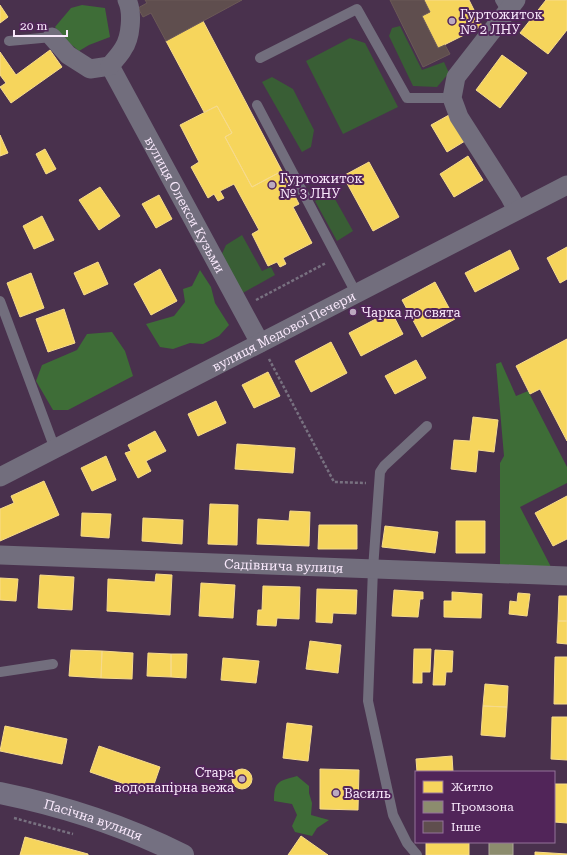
<svg xmlns="http://www.w3.org/2000/svg" width="567" height="855" font-family="'Roboto Serif',serif">
	<style>
		.green { fill: #395e35 }
		.forest { fill: #3e6d37 }
		.homes { fill: #f6d55c; stroke: #f7db8c }
		.industry { fill: #8c8c6e; stroke: #ada899 }
		.building { fill: #5f4e4e; stroke: #6b5957 }
		.lines { fill: none; stroke-linecap: round; stroke-linejoin: round }
		.path { stroke: #787180; stroke-width: 2.5; stroke-dasharray: 3 2; stroke-linecap: butt }
		.service { stroke: #726e7d; stroke-width: 10 }
		.minor { stroke: #726e7d; stroke-width: 19 }
		.secondary { stroke: #747081; stroke-width: 22 }
		.poi-dot { fill: #bba9bf; stroke: #512559; stroke-width: 1.5 }
		.labels { text-anchor: middle; stroke-width: 4; stroke-linejoin: round; paint-order: stroke }
		.poi-label { font-size: 13px; fill: #f9e9fc; stroke: #512559; text-anchor: start }
		.street-label { font-size: 13px; fill: #f9e9fc; stroke: #512559 }
	</style>
	<rect width="100%" height="100%" fill="#49314d"/>
	<path class="green" d="M400 26 422 70 444 62 449 73 437 87 413 86 389 36 392 28Z
		M350 38 365 43 398 107 343 134 306 61Z
		M272 77 293 89 314 130 311 147 302 152 262 82Z
		M331 192 353 231 337 241 315 201Z
		M242 235 262 271 271 267 275 275 241 294 221 256 226 245Z"/>
	<path class="forest" d="M82 5 105 8 110 37 89 45 79 51 67 41 55 27 71 8Z
		M200 270 211 287 215 303 229 325 219 336 203 344 190 343 173 349 160 347 146 324 174 316 185 302 183 289 192 286Z
		M112 332 125 351 133 376 68 410H53L36 381 42 365 77 350 87 334Z
		M501 362 516 396 528 391 567 467V483L520 507 551 567 500 566V463L504 456 496 364Z
		M297 776 309 786V793L312 803 311 815 329 820 317 828 312 836 295 832 292 826 297 815 292 804 274 801C274 781 279 781 297 776Z"/>
	<path class="homes" d="M424 0H469L482 26 438 48 422 16 430 12Z
		M546 0H567V30L548 54 520 33Z
		M0 5 8 17 0 23Z
		M203 21 282 171 252 187 225 137 232 133 217 106 204 112 166 41Z
		M50 50 62 67 11 103 0 87 6 83 0 75V52L16 75Z
		M502 55 527 73 500 108 476 90Z
		M217 106 232 133 225 137 252 187 282 171 299 204 293 207 312 243 283 258 286 264 280 267 277 262 268 266 252 234 259 230 234 184 220 191 224 198 218 201 214 194 208 198 191 167 199 162 180 125Z
		M449 115 465 141 447 152 431 125Z
		M0 135 8 153 0 156Z
		M45 149 56 169 46 174 36 154Z
		M468 156 483 180 454 197 440 174Z
		M369 162 399 217 373 231 343 176Z
		M100 187 120 216 99 230 79 200Z
		M159 195 172 219 156 228 142 204Z
		M42 216 54 240 34 249 23 226Z
		M567 247V279L560 283 547 258Z
		M510 250 519 269 475 292 465 273Z
		M98 262 108 284 84 295 74 273Z
		M160 269 177 301 151 315 134 284Z
		M31 273 44 308 20 317 7 283Z
		M435 282 455 319 422 337 402 300Z
		M64 309 75 343 48 352 36 319Z
		M391 311 403 334 361 356 349 333Z
		M567 339V441L540 389 530 394 516 366Z
		M331 342 347 373 311 392 295 361Z
		M416 360 426 378 395 394 385 376Z
		M268 372 280 396 254 408 242 385Z
		M216 401 226 423 198 436 188 414Z
		M473 417 498 420 494 452 478 450 476 472 451 469 454 440 470 441Z
		M155 431 166 451 146 461 151 471 138 478 125 453 131 451 128 445Z
		M237 444 295 448 293 473 235 469Z
		M106 456 116 480 92 491 81 468Z
		M44 481 59 515 0 541V509L14 503 11 496Z
		M567 496V539L553 546 535 513Z
		M210 504 238 505 237 545 208 544Z
		M290 511 310 512 309 546 257 544 258 519 289 521Z
		M82 513 111 514 109 538 81 536Z
		M143 518 183 520 182 544 142 541Z
		M456 521H485V553H456Z
		M319 525H357V549H318Z
		M385 526 438 532 435 553 382 547Z
		M156 574 172 575 170 615 107 611 108 579 155 582Z
		M40 575 74 577 72 610 38 608Z
		M0 578 18 579 16 601 0 600Z
		M201 583 235 585 233 618 199 616Z
		M263 586 300 587 299 619 277 618 276 626 257 625 258 610H262Z
		M317 589 357 590 356 614 333 613 332 623 316 622Z
		M394 590 423 592V599H420L418 617 392 616Z
		M452 592 482 594 481 618 444 617V601H452Z
		M518 593 530 594 527 616 509 614 510 601 517 602Z
		M559 596H567V621H558Z
		M558 621H567V644L557 643Z
		M310 641 341 645 338 673 306 669Z
		M414 649H431L430 672H422V683H413Z
		M71 650 102 651 101 678 69 676Z
		M435 650 453 651 452 672H446L445 685H433Z
		M102 651 133 653 132 679 101 678Z
		M148 653 171 654V677L147 676Z
		M171 654H187L186 678 171 677Z
		M555 657H567V704H554Z
		M223 658 259 661 256 683 221 680Z
		M485 684 508 686 507 707 483 706Z
		M483 706 507 707 505 737 481 735Z
		M552 717H567V760L551 759Z
		M287 723 312 726 308 761 283 758Z
		M5 726 67 739 62 764 0 751Z
		M99 746 160 767 151 793 90 772Z
		M452 756 453 772H417L416 759Z
		M232 779a10 10 0 1 1 20 0a10 10 0 1 1-20 0Z
		M320 769 359 770 358 810 320 809Z
		M554 784H567V823L554 822Z
		M301 836 328 855H288Z
		M25 837 88 854V855H20Z
		M426 842H469V855H426Z
		M535 852 567 854V855H535Z"/>
	<path class="industry" d="M489 842H513V855H489Z"/>
	<path class="building" d="M145 0H242L166 41 151 13 143 17 138 8 147 3Z
		M390 0H424L430 12 422 16 438 48 445 45 450 54 423 67Z"/>
	<g class="lines">
		<path class="path" d="M256 300 326 263
			M269 359 334 482 366 483
			M14 818 73 834"/>
		<path class="service" d="M500 0 507 12
			M9 41 52 37
			M260 58 357 9 407 98H452
			M257 105 356 293
			M0 301 55 449
			M0 672 53 664
			M417 855 407 843 393 815 368 701 373 569 380 472 384 466 427 426"/>
		<g class="minor">
			<path d="M516 0 456 77 452 98 459 117 510 197 517 210"/>
			<path id="s1" d="M52 37 68 55 90 69 110 66 260 343"/>
			<path d="M110 66C114 60 120 55 123 49 131 38 133 12 127 0"/>
			<path id="s2" d="M0 477 567 185"/>
			<path id="s3" d="M0 555 567 576"/>
		</g>
		<path class="secondary" id="s4" d="M0 793C64 806 125 826 183 855"/>
	</g>
	<g class="poi-dot">
		<circle cx="452" cy="21" r="4"/>
		<circle cx="272" cy="185" r="4"/>
		<circle cx="353" cy="312" r="4"/>
		<circle cx="242" cy="779" r="4"/>
		<circle cx="336" cy="793" r="4"/>
	</g>
	<g class="labels">
		<g class="poi-label">
			<text x="460" y="19">Гуртожиток<tspan x="460" dy="15">№ 2 ЛНУ</tspan></text>
			<text x="280" y="183">Гуртожиток<tspan x="280" dy="15">№ 3 ЛНУ</tspan></text>
			<text x="361" y="317">Чарка до свята</text>
			<text x="234" y="777" text-anchor="end">Стара<tspan x="234" dy="15">водонапірна вежа</tspan></text>
			<text x="344" y="798">Василь</text>
		</g>
		<g class="street-label">
			<text dy="5" stroke="none"><textPath href="#s1" startOffset="228">вулиця Олекси Кузьми</textPath></text>
			<text dy="5" stroke="none"><textPath href="#s2" startOffset="319">вулиця Медової Печери</textPath></text>
			<text dy="5" stroke="none"><textPath href="#s3" startOffset="284">Садівнича вулиця</textPath></text>
			<text dy="5" stroke="none"><textPath href="#s4" startOffset="97">Пасічна вулиця</textPath></text>
		</g>
	</g>
	<rect x="415" y="771" width="140" height="72" fill="#512559" stroke="#94739a"/>
	<rect x="423" y="781" width="20" height="12" fill="#f6d55c" stroke="#94739a"/>
	<text x="451" y="791" font-size="12" fill="#f9e9fc">Житло</text>
	<rect x="423" y="801" width="20" height="12" fill="#8c8c6e" stroke="#94739a"/>
	<text x="451" y="811" font-size="12" fill="#f9e9fc">Промзона</text>
	<rect x="423" y="821" width="20" height="12" fill="#5f4e4e" stroke="#94739a"/>
	<text x="451" y="831" font-size="12" fill="#f9e9fc">Інше</text>
	<path d="M14 30v6h53v-6" fill="none" stroke="#f9e9fc" stroke-width="2"/>
	<text x="20" y="30" font-size="12" fill="#f9e9fc" stroke="#512559" stroke-width="3" paint-order="stroke">20 m</text>
</svg>
